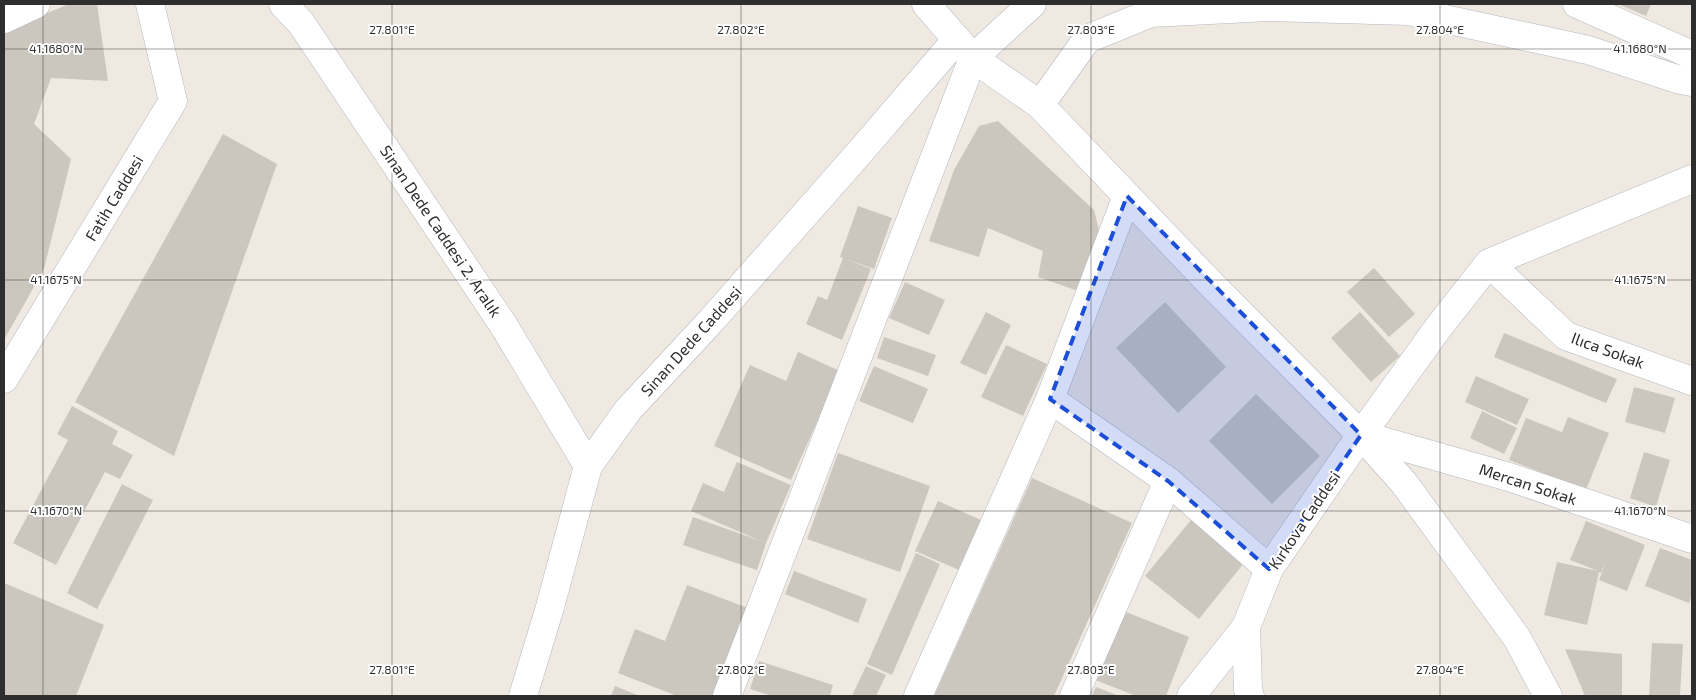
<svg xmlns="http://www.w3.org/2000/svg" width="1696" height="700" font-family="'Exo 2',sans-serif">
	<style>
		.building { fill: #cbc7bf }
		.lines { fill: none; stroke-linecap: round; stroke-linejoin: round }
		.street-casing { stroke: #b4b7c1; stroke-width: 29 }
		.secondary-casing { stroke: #b4b7c1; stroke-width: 29 }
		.street { stroke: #fff; stroke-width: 28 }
		.secondary { stroke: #fff; stroke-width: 28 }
		.marked { fill: #1d4ed8; fill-opacity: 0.2; stroke: #1d4ed8; stroke-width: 4; stroke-dasharray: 10 6; stroke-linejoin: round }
		.ticks { fill: none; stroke: #2e2e2e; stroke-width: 1; stroke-opacity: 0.45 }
		.labels { text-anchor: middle; stroke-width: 4; stroke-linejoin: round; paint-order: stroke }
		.street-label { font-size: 16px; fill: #2e2e2e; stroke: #fff }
		.ticks-label { font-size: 12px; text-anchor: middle; fill: #2e2e2e; stroke: #fff; stroke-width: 4; stroke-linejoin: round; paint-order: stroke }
	</style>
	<rect width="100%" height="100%" fill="#efe9e1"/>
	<path class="building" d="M69 4H97L108 81 51 78 34 124 71 159 44 269 4 340V31Z
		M1618 4H1651L1646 16Z
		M998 121 1094 210 1103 246 1084 293 1038 277 1043 251 988 228 979 257 929 241 954 170 979 126Z
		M223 134 277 164 174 456 75 402Z
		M858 206 892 218 874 269 840 257Z
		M843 258 871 269 842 340 806 324 818 296 827 300Z
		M1374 268 1415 314 1389 337 1347 292Z
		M905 282 945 300 929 335 889 318Z
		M1165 302 1226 367 1178 413 1116 348Z
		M986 312 1011 325 986 375 960 363Z
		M1360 312 1400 356 1371 382 1331 338Z
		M1504 333 1617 379 1606 403 1494 357Z
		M884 337 936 355 928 376 877 358Z
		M1006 345 1047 364 1023 416 981 397Z
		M798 352 840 371 791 480 714 446 750 365 786 381Z
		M874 366 928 389 913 423 859 401Z
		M1476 376 1529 399 1517 425 1465 402Z
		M1634 387 1675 398 1665 433 1625 422Z
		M1256 394 1320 456 1272 504 1209 441Z
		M72 406 118 431 112 444 133 455 120 479 105 472 56 565 13 543 68 440 57 434Z
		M1482 411 1517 428 1504 454 1470 438Z
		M1568 417 1609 433 1586 490 1509 460 1526 418 1562 432Z
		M1644 452 1670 460 1656 507 1630 498Z
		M838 453 930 486 900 572 807 539Z
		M737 462 791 485 766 543 757 570 683 545 693 517 761 541 691 511 703 483 724 492Z
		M1032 478 1132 523 1054 696H934Z
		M122 484 153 500 97 609 67 593Z
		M938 501 981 520 959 570 915 551Z
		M1191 520 1244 563 1199 619 1145 576Z
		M1586 521 1645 545 1627 591 1599 580 1608 556 1601 573 1599 572 1587 625 1544 615 1557 562 1598 571 1570 560Z
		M1660 548 1692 560V595L1689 603 1645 586Z
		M916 553 940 564 892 675 867 664Z
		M794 571 867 599 858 623 785 594Z
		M4 583 104 625 76 696H4Z
		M687 585 748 608 713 696H677L618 673 635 629 665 641Z
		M1121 610 1189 637 1166 696H1136L1093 679Z
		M1652 643 1683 644 1680 696H1649Z
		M1565 649 1622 654V696H1585Z
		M759 661 833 685 830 696H772L750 689Z
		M866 666 886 675 876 696H852Z
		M615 686 640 696H611Z
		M1096 687 1119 696H1092Z"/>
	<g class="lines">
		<g class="street-casing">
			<path id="street" d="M283 4 301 23 504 326 588 466
				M1577 4 1692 55
				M4 19 36 4
				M1040 105 1087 39 1151 13 1269 7 1408 11 1588 50 1677 79 1692 82
				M1692 179 1489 263 1438 328 1361 435 1509 477 1692 539
				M1489 263 1566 336 1692 381
				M1050 399 1168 481 1269 569
				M523 696 550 607 588 466 628 410 710 322 860 152 957 39
				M727 696 973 58 1032 4
				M918 696 1050 399 1127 196
				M1074 696 1168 481
				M1191 696 1246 627"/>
		</g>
		<g class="secondary-casing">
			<path id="secondary" d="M926 4 973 58 1040 105 1211 284 1361 435 1404 483 1517 638 1548 696
				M4 379 173 101 150 4
				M1250 696 1248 689 1246 627 1269 569 1361 435"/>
		</g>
		<use href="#street" class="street"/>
		<use href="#secondary" class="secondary"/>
	</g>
	<path class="marked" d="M1127 196 1361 435 1269 569 1168 481 1050 399Z"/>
	<path class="ticks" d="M43 4V696M392 4V696M741 4V696M1091 4V696M1440 4V696M4 49H1692M4 280H1692M4 511H1692"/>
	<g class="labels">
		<g class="street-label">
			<text transform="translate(114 198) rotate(-59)" y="6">Fatih Caddesi</text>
			<text transform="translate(441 231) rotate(56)" y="6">Sinan Dede Caddesi 2. Aralık</text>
			<text transform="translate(691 341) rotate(-48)" y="6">Sinan Dede Caddesi</text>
			<text transform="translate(1608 350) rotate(20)" y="6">Ilıca Sokak</text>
			<text transform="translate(1528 484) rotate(18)" y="6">Mercan Sokak</text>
			<text transform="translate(1304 520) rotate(-56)" y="6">Kırkova Caddesi</text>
		</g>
	</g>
	<g class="ticks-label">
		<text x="392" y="34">27.801°E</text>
		<text x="741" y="34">27.802°E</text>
		<text x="1091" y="34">27.803°E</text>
		<text x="1440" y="34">27.804°E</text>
		<text x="56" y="53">41.1680°N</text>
		<text x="1640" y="53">41.1680°N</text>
		<text x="56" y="284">41.1675°N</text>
		<text x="1640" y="284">41.1675°N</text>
		<text x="56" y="515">41.1670°N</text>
		<text x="1640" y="515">41.1670°N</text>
		<text x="392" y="674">27.801°E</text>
		<text x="741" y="674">27.802°E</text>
		<text x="1091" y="674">27.803°E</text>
		<text x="1440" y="674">27.804°E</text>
	</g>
	<rect width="1696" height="700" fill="none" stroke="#2e2e2e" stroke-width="10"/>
</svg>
